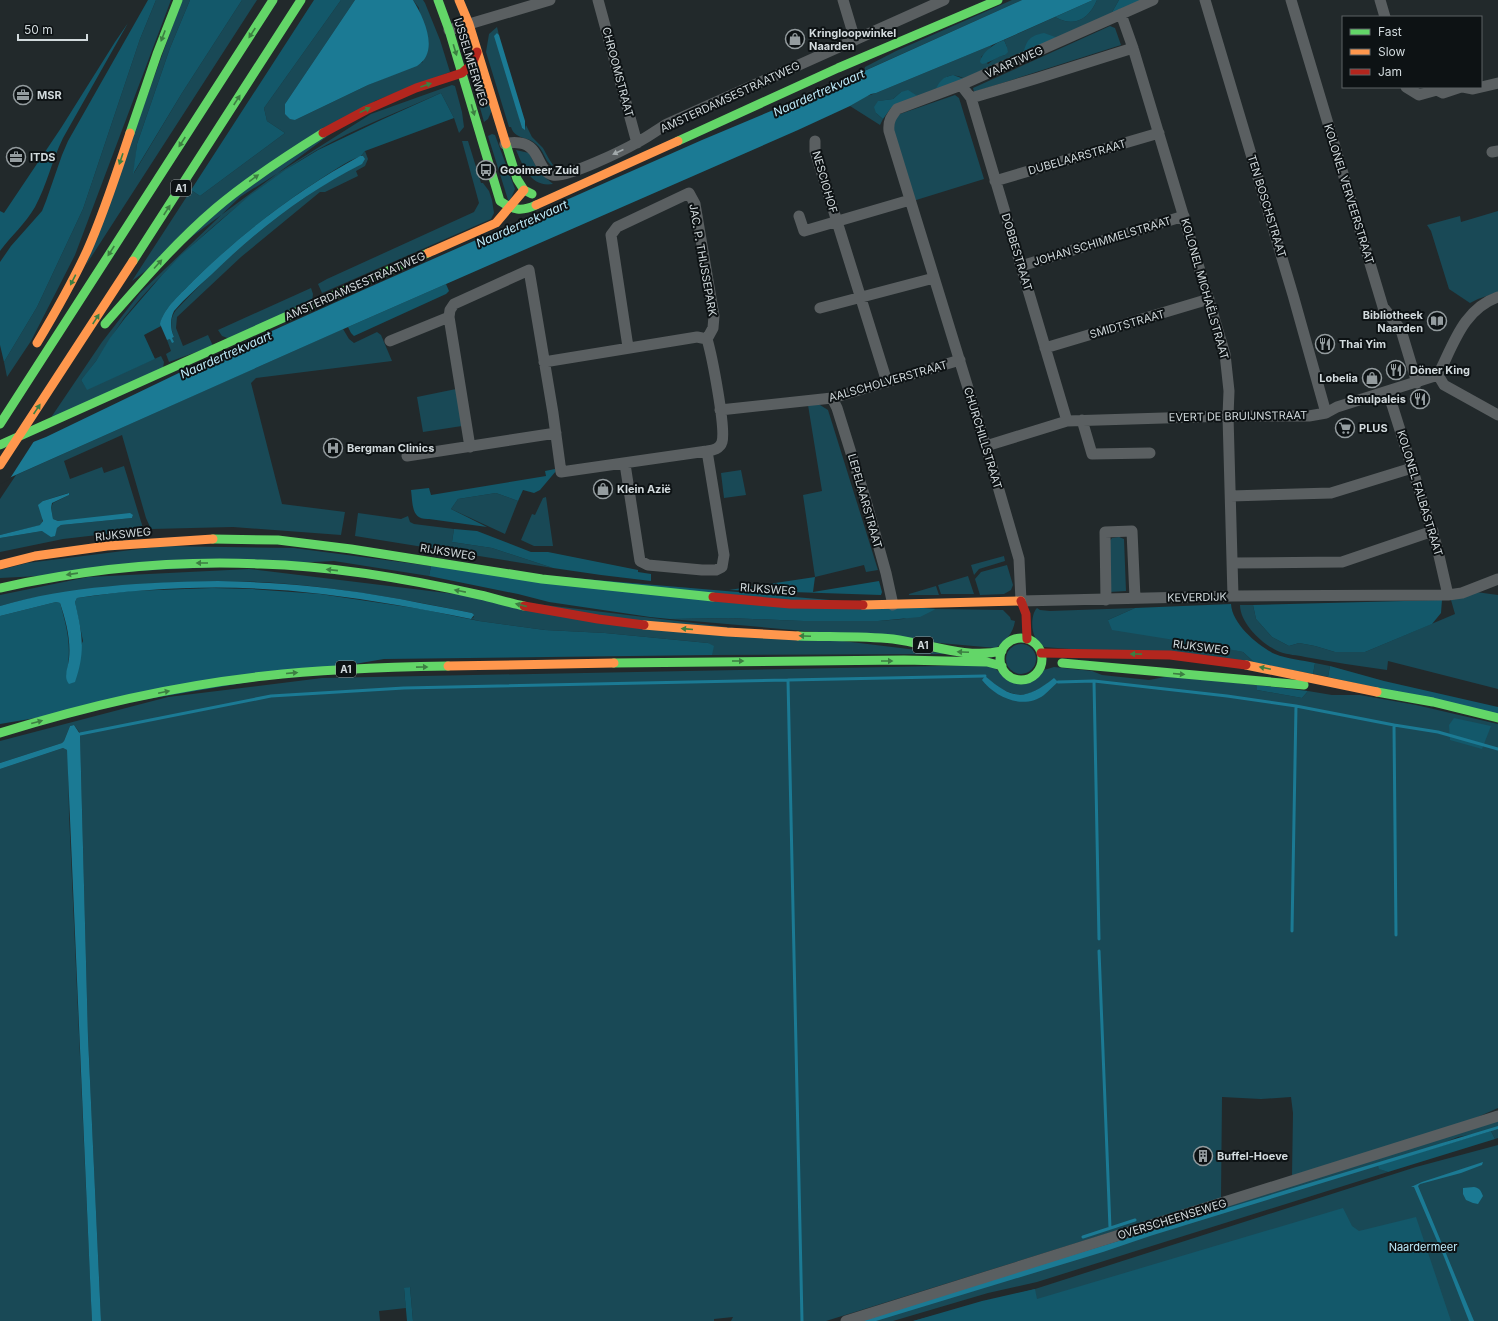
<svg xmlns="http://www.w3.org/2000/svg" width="1498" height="1321" font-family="Inter,sans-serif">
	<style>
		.green { fill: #194956; fill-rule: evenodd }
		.forest { fill: #13586a }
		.water { fill: #1b7a94 }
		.pier { fill: #22292b }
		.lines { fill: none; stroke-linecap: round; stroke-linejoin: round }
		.stream { stroke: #1b7a94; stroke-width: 3 }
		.street { stroke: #5a5f61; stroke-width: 11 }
		.fast { stroke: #63d668; stroke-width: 9 }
		.slow { stroke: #ff974d; stroke-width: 9 }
		.jam { stroke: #b3261e; stroke-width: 9 }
		.oneway { fill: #3c7e42 }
		.oneway2 { fill: #a2a9ab }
		.labels { text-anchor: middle; stroke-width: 4; stroke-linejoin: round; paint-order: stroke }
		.shield { fill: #0d1214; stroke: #979ea1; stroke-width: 1 }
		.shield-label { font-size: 10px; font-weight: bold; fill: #d2dadd }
		.poi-label { font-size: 11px; font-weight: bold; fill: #d2dadd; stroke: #0d1214; text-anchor: start }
		.street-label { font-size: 11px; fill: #d2dadd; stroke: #0d1214 }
		.park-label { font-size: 11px; fill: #beebfb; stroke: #0d1214 }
		.water-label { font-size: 12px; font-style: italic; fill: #bfecfb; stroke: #0d1214 }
	</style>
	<rect width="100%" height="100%" fill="#22292b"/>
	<path class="green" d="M156 0H171L75 255 31 341 7 377 4 362 37 307 83 209 140 39Z
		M182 0H190L170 48 137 144 134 173 182 93 242 0H257L86 265Z
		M341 0H355L285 104 295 120 368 85 423 62 419 8 413 0H423L425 3 440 40 450 72 375 101 132 281 191 190 200 196 285 133 267 121 264 108Z
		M1012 0H1022L864 71 865 67 896 51Z
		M1097 0H1119L1111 14 967 80C950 71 943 76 934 92L919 97 901 92 893 99 879 101 876 113 883 119 880 125 850 106 867 96 876 93 992 45 988 51 981 57 988 64 997 57 1005 55 1007 47 1004 40 1055 17C1074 28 1089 19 1097 0Z
		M1110 26 1115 28 1121 45 974 92 973 88Z
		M497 27 499 35 497 33 522 128 525 129 526 125 532 137 543 148 549 159 553 165 552 166C544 160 544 150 536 144 528 136 515 140 511 127H509L486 52 489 34Z
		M477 62 492 110 488 119 484 122 470 72Z
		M452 85 455 86 462 112 464 127 459 133 454 118 441 93C400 111 356 128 317 150 283 170 252 194 222 219 186 250 153 282 124 318 114 332 106 347 96 361 91 368 86 374 81 380L87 389 161 356 164 362 163 368 50 419 102 342 140 293 240 197 371 114Z
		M955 95 959 98 984 179 913 201 893 136 895 118 900 114Z
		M492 134 495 135 515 189 509 203 488 136Z
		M462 141H468L481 183H483L489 191 492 200 494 213 491 219 322 293 318 284 327 279 474 212 479 203Z
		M516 150 529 153 539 172 553 184C531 188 523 166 516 150Z
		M365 151 368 159 365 166 356 171 358 176 325 192H320L241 257 177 317 176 328 183 346 208 335 213 346 169 362 166 354 171 351 167 340 174 337C170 327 170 318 176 310 231 252 291 200 362 163L363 156H361Z
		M1498 211V292L1478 299 1470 303 1449 289 1431 231 1427 225 1460 216 1461 222Z
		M311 288 313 294 312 302 230 339 222 336 218 330Z
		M343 329 349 339 354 343 377 332 381 335 392 361 256 378 251 383 282 504 345 512 341 535 233 527 151 529 146 518 122 435 64 461 70 479 102 467 104 473 124 466 143 528 141 530 63 539 0 552V538L42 531 55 533 57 528 61 525 132 518 133 515 58 521 53 519 51 508 53 503 69 495 68 493 43 501C43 509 44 519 41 525L0 535V499L16 475Z
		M456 389 462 426 423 432 417 397Z
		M808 405H820L828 410 878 570 866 572 864 565 815 577 803 495 822 491Z
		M741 470 746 495 724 498 721 473Z
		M496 493 518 501 505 534 451 509 458 499Z
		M546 497 553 546H534L521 540 532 514 535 515 543 498Z
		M358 513 401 519 408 516 410 522 414 524 454 529 452 542 492 548 553 568 355 536Z
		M1119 537 1124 539 1126 591 1109 592 1108 543 1112 538Z
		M163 546 294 548 431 566 429 576 334 561 0 578V570L27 563Z
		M1004 556 1005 561 979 569 974 575 971 565Z
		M1007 565 1013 585 1011 590 1004 594 980 595 975 579 981 572Z
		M249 569 950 654 712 655 708 643 605 633 545 630 479 621 471 619 474 617 472 613C403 599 333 586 262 582 210 580 157 582 105 588 70 592 34 596 0 606V595L88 577Z
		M968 576 974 594H941L938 585Z
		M936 586 939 595H909V594Z
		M1476 592 1498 595V689L1388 661 1387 670C1359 666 1332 662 1305 657 1297 655 1288 655 1280 652 1264 646 1240 624 1240 605H1253L1256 619 1272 637 1289 646 1299 643 1315 646 1335 652H1365L1455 614 1451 600Z
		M1037 608 1040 610 1050 611 1135 608 1108 620 1243 652 1255 663 1044 647C1041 644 1036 640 1035 637 1031 630 1031 614 1037 608Z
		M936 609 1003 610 1010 617 1011 620 1015 621C1013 634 1006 640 996 648L670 619 729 618 803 621H878L903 619Z
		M1006 659a15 15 0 1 1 30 0a15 15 0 1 1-30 0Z
		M1315 663 1330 666 1328 677 1313 674Z
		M991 665 1009 680 1013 682 1022 683 1032 681 1044 670 1054 667 1092 671 1102 675 1149 680 1170 676 1257 685V690L1302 698 1308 691 1332 695H1360L1416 705 1498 724V1108L1471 1120 1292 1176 1293 1113 1291 1097 1261 1099 1222 1097 1221 1198 826 1321H731L733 1317 714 1319V1321H413L410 1287 404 1289 406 1308 379 1311 380 1321H101L88 1037 80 733 74 725 70 726 64 741 62 743 0 763V741L168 697 322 678ZM1054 679 1028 701 985 684C995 685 997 687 1006 691 1025 700 1039 690 1054 679Z
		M63 748 67 750 68 754 69 814 92 1321H0V769Z
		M1498 1119V1138L1495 1139 1491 1131 1458 1137 1380 1169 1388 1172 1037 1282 988 1293 893 1321H870L1005 1273Z
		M1498 1145V1321H913L1035 1289 1416 1167Z"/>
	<path class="forest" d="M148 0H156L140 39 83 209 37 307 4 362 0 345V262L11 246 42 211 46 201 62 155 68 141Z
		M190 0H242L182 93 133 174 137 144 170 48Z
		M314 0H341L264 108 267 121 285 133 200 196 191 190Z
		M1093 0H1097C1089 19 1074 28 1055 17Z
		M1119 0H1143L1111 14Z
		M128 23 63 138C52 160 47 185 35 207 26 223 11 236 0 251V211L4 213 61 128 115 42Z
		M1044 33 1058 38 1023 54C1027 40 1029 36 1044 33Z
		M1004 40 1007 47 1008 52 1005 55C996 57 990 63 982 64L980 62C982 52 995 43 1004 40Z
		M953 75 967 80 934 92C939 82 942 77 953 75Z
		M908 90 919 97 891 108 883 119 876 113 874 107 878 101 893 99 901 92Z
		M441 93 454 118 365 151 361 156C345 162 330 173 316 182 271 211 230 245 192 282 183 292 159 312 161 326L144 335 155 359 87 390 81 380 96 361 110 338 125 318 162 275 181 255 249 196 285 170 318 150 379 121Z
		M446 284 449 291 446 294 354 336 351 333 348 327Z
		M555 469 556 471 540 490 534 493 523 490 518 501 496 493 458 499 451 509 487 527 429 519C411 520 413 505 411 490L429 488 431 495 546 476 545 471Z
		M454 529 477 531 531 552H548L638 570V572L651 574V581L601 575 553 568 492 548 452 542Z
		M431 566 936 609 920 617 878 621H803L729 618 670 619 650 617 549 602 518 594 429 576Z
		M815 577 813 592 879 581 882 592 881 595 729 590Z
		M213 588 252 589 320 594 421 609 479 621 545 630 605 633 708 643 714 646 712 655 384 659 0 724V616L56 602 60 603C68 631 72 648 66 677L83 641 75 602 77 598 130 591Z
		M1442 600 1441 613 1432 624 1365 652H1335L1315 646 1299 643 1289 646 1272 637 1256 619 1253 605Z
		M1231 604C1232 624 1258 646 1275 654 1287 659 1302 660 1315 663L1313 674 1255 663 1243 652 1212 646 1112 630 1108 620 1135 608Z
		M1330 666 1384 681 1498 707V715L1328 677Z
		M1257 685 1308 691 1302 698 1257 690Z
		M1454 718 1491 726 1482 749 1450 740 1449 725Z
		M1491 1131 1495 1139 1388 1172 1379 1169 1378 1165Z
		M1343 1208 1352 1226 1359 1231 1416 1217 1451 1321H913L982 1301 1035 1289 1037 1299Z
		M410 1287 413 1321H407L404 1288Z"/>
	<path class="water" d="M355 0H413C424 18 440 52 417 66L368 85 295 120 290 119 285 114V104Z
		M1022 0H1093L992 45 876 93 871 94 850 106 798 130 348 327 0 482V455L46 437 183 371 363 290 702 140 840 82Z
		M497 33 499 35 525 121V130L522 128 494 36Z
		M360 156H363L365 159 362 164C306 192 256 231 211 275 198 287 185 298 174 311 170 319 170 328 174 337L172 338 174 342 172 343 170 339 167 340 160 324C164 307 182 293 193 281 244 231 298 190 360 156Z
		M69 493V495L52 503 51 508 53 519 58 521 130 513 133 515 132 518 61 525 57 528 55 536 51 537 42 531 0 538V535L40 525 43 521 38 505 43 501Z
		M218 581C271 582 324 586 376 595 408 600 440 607 472 613L474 615 471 619C422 609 372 600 322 594 241 584 158 586 77 598L75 602C82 632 86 651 75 682L69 684C63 677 68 668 69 659 71 640 66 621 60 603L56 602 0 616V606C67 586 148 582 218 581Z
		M985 676C1013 700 1025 701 1054 678L1058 682C1053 686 1049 691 1044 695 1024 710 996 698 982 680Z
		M74 725 80 734 88 1037 101 1321H92L91 1301 67 750 63 748 0 769V763L62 743 64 741 70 726Z
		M1498 1126V1129L1150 1236 1103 1252 876 1321H862L1016 1272Z
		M1483 1162 1482 1165 1461 1173 1420 1184 1418 1186 1474 1321H1469L1444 1257 1414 1187H1411L1422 1182Z
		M1474 1187C1480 1188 1481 1191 1483 1196L1478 1204 1473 1203 1466 1200 1463 1194V1188Z"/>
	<path class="pier" d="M36 438 9 480 0 484V453Z"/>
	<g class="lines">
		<path class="stream" d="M1094 681 1099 939
			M1058 682 1094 681 1227 696 1296 706 1394 725
			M80 734 271 696 404 688 788 680
			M1292 931 1296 706
			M1396 935 1394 725 1438 732 1498 749
			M1099 951 1110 1228
			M1083 1237 1135 1220
			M802 1321 788 680 985 676"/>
		<path class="street" d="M598 0 637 143
			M843 0 855 40
			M1153 0 961 85 897 109C891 117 888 121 889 131L992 466 1019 559 1021 601 1233 596 1448 595 1462 593 1498 579
			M1205 0 1293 295 1326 413
			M1291 0 1383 307 1401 330 1417 383
			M1380 0 1385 17
			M1121 14 1133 48 1225 354 1229 391 1228 416 1233 596
			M449 30 550 0
			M961 85 971 98 1067 421
			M1406 87 1419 95 1437 90 1443 93 1461 87
			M1463 87 1473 89 1498 83
			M971 98 1038 78 1133 48
			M815 141V151L887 382
			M505 144C511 142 514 142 520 143 541 146 537 172 553 175 567 178 624 150 638 142 648 137 657 130 667 124L944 0
			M1492 152 1498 151
			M995 181 1159 133
			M799 216 804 231 910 200
			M1021 266 1184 216
			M820 308 934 278
			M390 341 449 317
			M1045 348 1209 299
			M544 362 697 337 707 339
			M1438 375C1453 346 1463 309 1498 297
			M1388 392 1437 547 1448 595
			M832 398 837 408 866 501 886 573 893 605
			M720 410 832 398 960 360
			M1082 420 1092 454 1150 453
			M986 446 1067 421 1228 416H1309L1326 413 1337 407 1438 375 1444 385 1498 415
			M470 447 449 317 450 310 454 304 529 270 553 413 561 472 707 451C713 450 720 449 722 442 726 428 712 356 707 339L713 328 714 316 695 204 689 193 617 227 611 235 628 347
			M407 456 556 433
			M625 464 640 561 648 565 702 570H716L722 567 724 555 707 451
			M1231 496 1331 493 1412 468
			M1232 563 1342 562 1433 531
			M1106 600 1105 532 1132 531 1135 598
			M846 1321 1498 1116"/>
		<path class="fast" d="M438 0 449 30 500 201C513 210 521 212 536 205
			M130 133 157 54 178 0
			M678 141 838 68 998 0
			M506 144 517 179 524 190 532 194
			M133 261 301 0
			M105 324C140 284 175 243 216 208 249 180 286 156 323 133
			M0 424 273 0
			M0 445 428 253
			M213 539 278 540 351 549 542 579 713 597
			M0 588C86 569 173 560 261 564 333 566 409 579 480 595 494 598 509 603 524 606
			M798 636C829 637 862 636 893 639 930 644 965 659 1002 651
			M1000 659a21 21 0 1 1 42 0a21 21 0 1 1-42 0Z
			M614 663 904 660 987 662 1002 666
			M1062 663 1304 685
			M1377 692 1433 702 1498 718
			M0 733C86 706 174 686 264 676 325 669 387 667 448 666"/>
		<path class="slow" d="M459 0 469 24 506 144
			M536 205 678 141
			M428 253 496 223 524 190
			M37 343C55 313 72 283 87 251 104 213 117 172 130 133
			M0 465 133 261
			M0 565 35 556 107 546 213 539
			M863 605 1021 601
			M644 625 727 632 798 636
			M1246 665 1377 692
			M448 666 614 663"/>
		<path class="jam" d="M323 133 366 110 416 88 462 73 472 64 477 52
			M713 597 790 604 863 605
			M1021 601 1026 614 1027 639
			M524 606 598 619 644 625
			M1041 653 1170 655 1246 665"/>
	</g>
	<defs><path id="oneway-solid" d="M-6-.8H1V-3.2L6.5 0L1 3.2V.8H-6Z"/></defs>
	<g class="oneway">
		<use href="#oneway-solid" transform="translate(252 33) rotate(123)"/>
		<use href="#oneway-solid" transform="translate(163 36) rotate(111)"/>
		<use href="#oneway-solid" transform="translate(455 50) rotate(73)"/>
		<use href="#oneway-solid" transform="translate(426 85) rotate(-19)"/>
		<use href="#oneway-solid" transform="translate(237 100) rotate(-57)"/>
		<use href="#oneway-solid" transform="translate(365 110) rotate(-26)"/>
		<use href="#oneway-solid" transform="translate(473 110) rotate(74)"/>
		<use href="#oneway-solid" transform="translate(182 142) rotate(123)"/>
		<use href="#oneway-solid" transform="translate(121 159) rotate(109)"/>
		<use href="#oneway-solid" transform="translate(254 178) rotate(-36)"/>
		<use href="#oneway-solid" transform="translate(167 210) rotate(-57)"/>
		<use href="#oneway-solid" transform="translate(111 251) rotate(123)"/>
		<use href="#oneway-solid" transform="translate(158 264) rotate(-48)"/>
		<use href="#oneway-solid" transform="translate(73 280) rotate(117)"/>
		<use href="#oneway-solid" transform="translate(96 319) rotate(-57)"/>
		<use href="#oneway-solid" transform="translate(37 409) rotate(-56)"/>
		<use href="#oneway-solid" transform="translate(202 563) rotate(180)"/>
		<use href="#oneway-solid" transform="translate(332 570) rotate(-174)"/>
		<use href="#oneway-solid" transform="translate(72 574) rotate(172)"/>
		<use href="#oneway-solid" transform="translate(460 591) rotate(-169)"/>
		<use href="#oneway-solid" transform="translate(521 605) rotate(-166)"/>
		<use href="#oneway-solid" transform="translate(687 629) rotate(-175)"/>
		<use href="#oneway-solid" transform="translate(805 636) rotate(-178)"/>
		<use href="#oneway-solid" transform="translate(963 652) rotate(-177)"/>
		<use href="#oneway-solid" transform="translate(1136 654) rotate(-179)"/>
		<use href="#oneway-solid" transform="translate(738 661)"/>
		<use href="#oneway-solid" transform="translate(887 661)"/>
		<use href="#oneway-solid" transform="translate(422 667) rotate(-1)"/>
		<use href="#oneway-solid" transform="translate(1265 668) rotate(-168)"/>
		<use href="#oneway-solid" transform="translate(292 673) rotate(-5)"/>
		<use href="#oneway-solid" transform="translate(1179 674) rotate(5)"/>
		<use href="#oneway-solid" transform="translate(164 692) rotate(-12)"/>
		<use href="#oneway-solid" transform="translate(37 722) rotate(-15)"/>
	</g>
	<use class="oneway2" href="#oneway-solid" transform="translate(618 152) rotate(155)"/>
	<defs>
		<g id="shop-ring" transform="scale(1)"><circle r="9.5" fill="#0d1214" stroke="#949c9f" stroke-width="1.5"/><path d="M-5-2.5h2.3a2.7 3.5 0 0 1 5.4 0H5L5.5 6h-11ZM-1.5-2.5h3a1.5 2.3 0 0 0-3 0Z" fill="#949c9f"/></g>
		<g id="office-ring" transform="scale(1)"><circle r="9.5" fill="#0d1214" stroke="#949c9f" stroke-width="1.5"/><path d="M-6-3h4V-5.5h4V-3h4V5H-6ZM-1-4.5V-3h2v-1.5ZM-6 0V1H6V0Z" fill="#949c9f"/></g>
		<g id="bus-ring" transform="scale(1)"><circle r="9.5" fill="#0d1214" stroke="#949c9f" stroke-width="1.5"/><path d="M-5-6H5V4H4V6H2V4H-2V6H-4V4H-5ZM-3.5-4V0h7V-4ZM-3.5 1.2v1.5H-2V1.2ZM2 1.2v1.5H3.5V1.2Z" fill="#949c9f"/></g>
		<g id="library-ring" transform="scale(1)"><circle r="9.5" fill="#0d1214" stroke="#949c9f" stroke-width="1.5"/><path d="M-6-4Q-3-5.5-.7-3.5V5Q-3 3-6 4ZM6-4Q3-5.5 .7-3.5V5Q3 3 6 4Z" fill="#949c9f"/></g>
		<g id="restaurant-ring" transform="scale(1)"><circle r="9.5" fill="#0d1214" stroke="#949c9f" stroke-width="1.5"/><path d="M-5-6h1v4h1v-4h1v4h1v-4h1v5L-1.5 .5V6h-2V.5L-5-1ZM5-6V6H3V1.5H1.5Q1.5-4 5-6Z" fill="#949c9f"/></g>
		<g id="supermarket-ring" transform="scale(1)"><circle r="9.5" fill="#0d1214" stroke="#949c9f" stroke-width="1.5"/><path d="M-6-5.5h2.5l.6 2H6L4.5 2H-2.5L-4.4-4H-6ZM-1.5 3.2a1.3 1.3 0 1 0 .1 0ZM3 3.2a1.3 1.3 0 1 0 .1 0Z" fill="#949c9f"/></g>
		<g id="hospital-ring" transform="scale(1)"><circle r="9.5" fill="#0d1214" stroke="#949c9f" stroke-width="1.5"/><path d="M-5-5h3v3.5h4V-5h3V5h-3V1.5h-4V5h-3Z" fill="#949c9f"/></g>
		<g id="building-ring" transform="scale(1)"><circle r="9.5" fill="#0d1214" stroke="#949c9f" stroke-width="1.5"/><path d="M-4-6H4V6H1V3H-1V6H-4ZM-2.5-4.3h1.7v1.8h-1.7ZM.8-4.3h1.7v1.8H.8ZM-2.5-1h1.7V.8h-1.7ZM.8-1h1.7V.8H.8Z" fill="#949c9f"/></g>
	</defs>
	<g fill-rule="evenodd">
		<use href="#shop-ring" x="795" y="39"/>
		<use href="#office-ring" x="23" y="95"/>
		<use href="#office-ring" x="16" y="157"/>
		<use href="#bus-ring" x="486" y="170"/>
		<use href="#library-ring" x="1437" y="321"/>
		<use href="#restaurant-ring" x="1325" y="344"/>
		<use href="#restaurant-ring" x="1396" y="370"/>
		<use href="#shop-ring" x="1372" y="378"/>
		<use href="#restaurant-ring" x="1420" y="399"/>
		<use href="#supermarket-ring" x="1345" y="428"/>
		<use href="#hospital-ring" x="333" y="448"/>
		<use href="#shop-ring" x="603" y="489"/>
		<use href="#building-ring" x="1203" y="1156"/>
	</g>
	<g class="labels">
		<g class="shield">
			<rect x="171" y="180" width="20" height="16" rx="3"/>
			<rect x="913" y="637" width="20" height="16" rx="3"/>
			<rect x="336" y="661" width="20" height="16" rx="3"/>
		</g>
		<g class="shield-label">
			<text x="181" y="192">A1</text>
			<text x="923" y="649">A1</text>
			<text x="346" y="673">A1</text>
		</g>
		<g class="poi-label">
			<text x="809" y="37">Kringloopwinkel<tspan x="809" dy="13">Naarden</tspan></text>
			<text x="37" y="99">MSR</text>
			<text x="30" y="161">ITDS</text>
			<text x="500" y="174">Gooimeer Zuid</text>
			<text x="1423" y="319" text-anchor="end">Bibliotheek<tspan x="1423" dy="13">Naarden</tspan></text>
			<text x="1339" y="348">Thai Yim</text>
			<text x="1410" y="374">Döner King</text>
			<text x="1358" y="382" text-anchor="end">Lobelia</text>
			<text x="1406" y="403" text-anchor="end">Smulpaleis</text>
			<text x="1359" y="432">PLUS</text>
			<text x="347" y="452">Bergman Clinics</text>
			<text x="617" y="493">Klein Azië</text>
			<text x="1217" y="1160">Buffel-Hoeve</text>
		</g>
		<g class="street-label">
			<text transform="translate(471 62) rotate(73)" y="4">IJSSELMEERWEG</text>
			<text transform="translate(1014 62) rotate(-24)" y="4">VAARTWEG</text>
			<text transform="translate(618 72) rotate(75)" y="4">CHROOMSTRAAT</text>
			<text transform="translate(730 97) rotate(-25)" y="4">AMSTERDAMSESTRAATWEG</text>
			<text transform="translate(1077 157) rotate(-16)" y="4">DUBELAARSTRAAT</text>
			<text transform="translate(825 182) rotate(74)" y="4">NESCIOHOF</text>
			<text transform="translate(1349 194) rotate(73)" y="4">KOLONEL VERVEERSTRAAT</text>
			<text transform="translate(1267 206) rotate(73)" y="4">TEN BOSCHSTRAAT</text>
			<text transform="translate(1102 241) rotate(-17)" y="4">JOHAN SCHIMMELSTRAAT</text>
			<text transform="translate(1017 252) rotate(73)" y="4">DOBBESTRAAT</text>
			<text transform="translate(703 260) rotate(80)" y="4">JAC. P. THIJSSEPARK</text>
			<text transform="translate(355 286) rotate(-24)" y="4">AMSTERDAMSESTRAATWEG</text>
			<text transform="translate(1205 289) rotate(74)" y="4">KOLONEL MICHAËLSTRAAT</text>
			<text transform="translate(1127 324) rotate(-16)" y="4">SMIDTSTRAAT</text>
			<text transform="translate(888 381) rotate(-16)" y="4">AALSCHOLVERSTRAAT</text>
			<text transform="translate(1238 416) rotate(-1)" y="4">EVERT DE BRUIJNSTRAAT</text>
			<text transform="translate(983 438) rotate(73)" y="4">CHURCHILLSTRAAT</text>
			<text transform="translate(1420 493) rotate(73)" y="4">KOLONEL FALBASTRAAT</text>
			<text transform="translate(865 501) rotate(74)" y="4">LEPELAARSTRAAT</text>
			<text transform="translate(123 534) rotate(-6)" y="4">RIJKSWEG</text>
			<text transform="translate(448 552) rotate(9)" y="4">RIJKSWEG</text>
			<text transform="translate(768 589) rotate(4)" y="4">RIJKSWEG</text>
			<text transform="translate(1197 597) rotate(-1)" y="4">KEVERDIJK</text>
			<text transform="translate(1201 647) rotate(7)" y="4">RIJKSWEG</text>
			<text transform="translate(1172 1219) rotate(-17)" y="4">OVERSCHEENSEWEG</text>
		</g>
		<g class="park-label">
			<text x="1423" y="1251">Naardermeer</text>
		</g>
		<g class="water-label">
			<text transform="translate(819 93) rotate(-24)" y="4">Naardertrekvaart</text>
			<text transform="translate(522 224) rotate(-24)" y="4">Naardertrekvaart</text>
			<text transform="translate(226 355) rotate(-24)" y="4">Naardertrekvaart</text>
		</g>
	</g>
	<rect x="1342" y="16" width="140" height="72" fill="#0d1214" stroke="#5c6264"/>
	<rect x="1350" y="29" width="20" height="6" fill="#63d668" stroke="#5c6264"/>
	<text x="1378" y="36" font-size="12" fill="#d2dadd">Fast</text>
	<rect x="1350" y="49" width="20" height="6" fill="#ff974d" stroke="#5c6264"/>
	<text x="1378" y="56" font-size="12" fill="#d2dadd">Slow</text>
	<rect x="1350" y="69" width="20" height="6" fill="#b3261e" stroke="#5c6264"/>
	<text x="1378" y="76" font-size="12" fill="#d2dadd">Jam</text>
	<path d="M18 34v6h69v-6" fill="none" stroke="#d2dadd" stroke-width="2"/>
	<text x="24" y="34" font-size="12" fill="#d2dadd" stroke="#0d1214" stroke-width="3" paint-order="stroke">50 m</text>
</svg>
